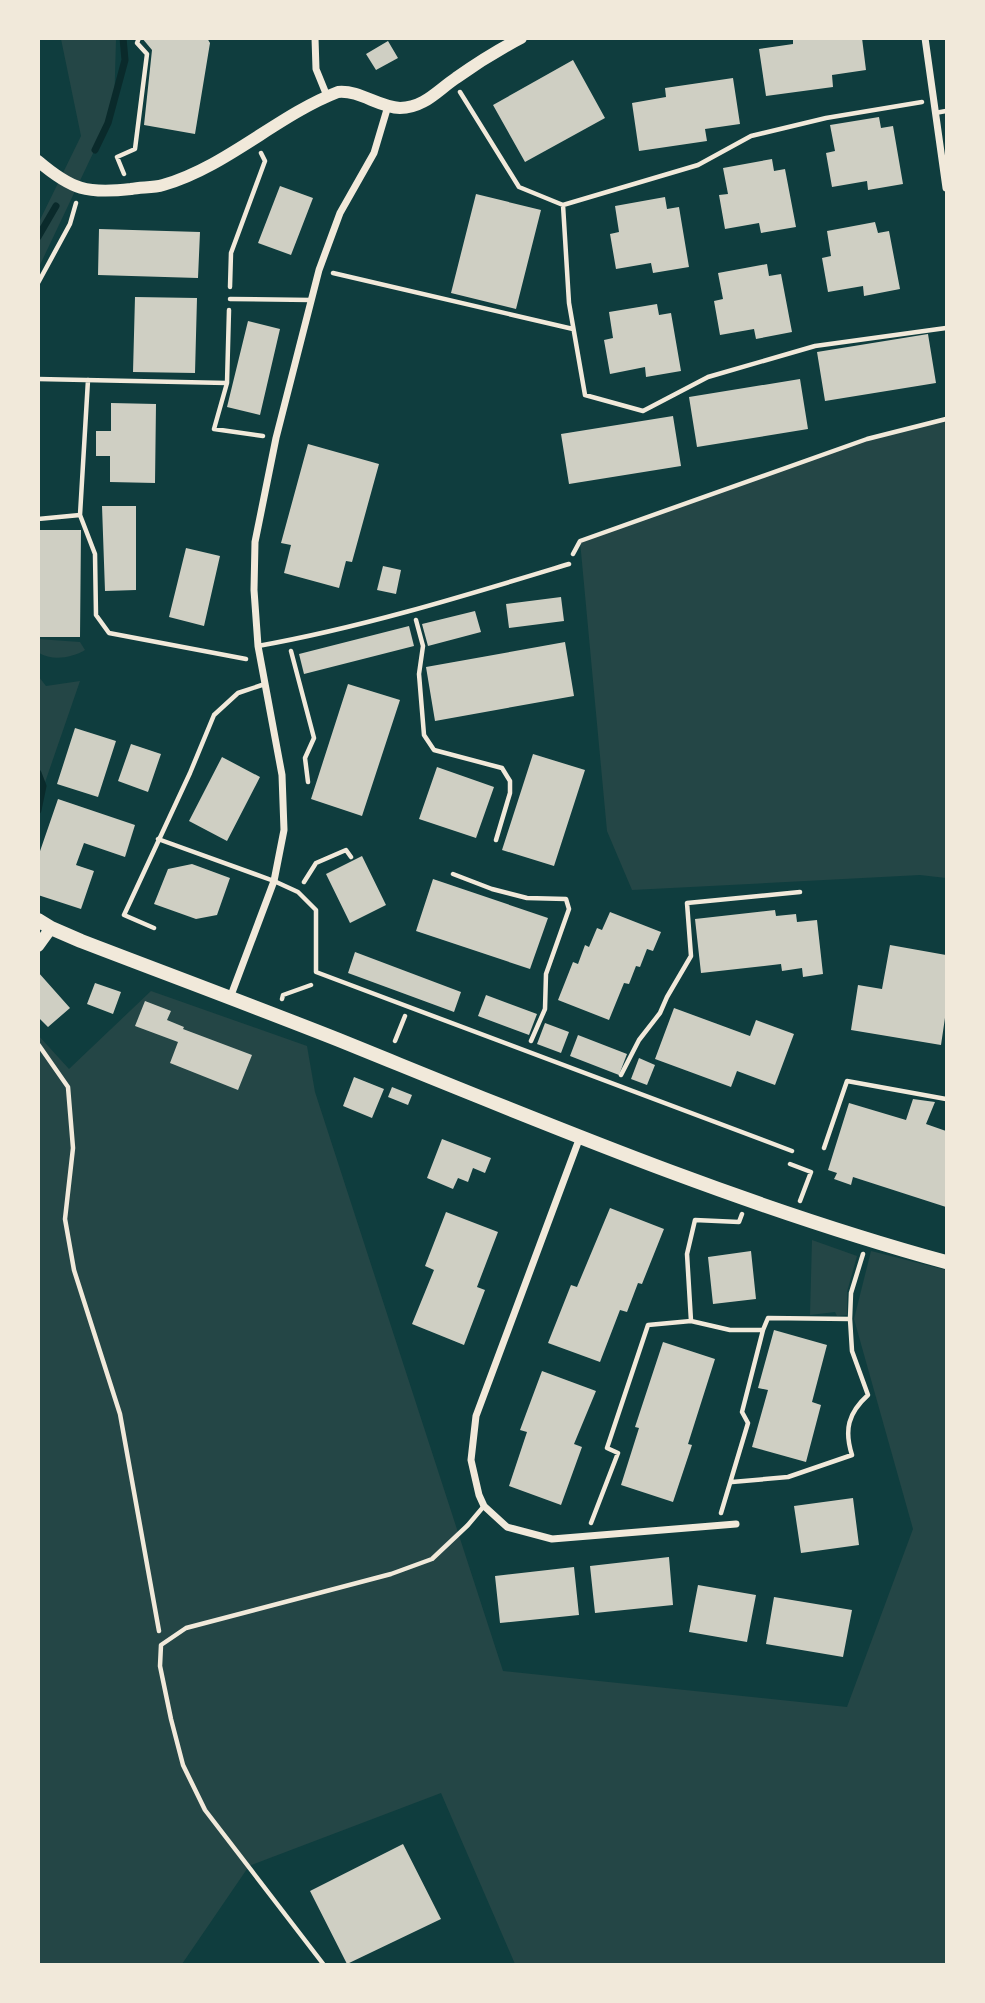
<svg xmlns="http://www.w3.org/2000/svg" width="985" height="2003" font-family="Mulish,sans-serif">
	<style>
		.green { fill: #244646 }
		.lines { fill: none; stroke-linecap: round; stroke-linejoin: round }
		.stream { stroke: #0a2a2b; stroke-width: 7 }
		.building { fill: #cfcfc3 }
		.path { stroke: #f1e9da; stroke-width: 4.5 }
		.service { stroke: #f1e9da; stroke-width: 4.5 }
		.minor { stroke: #f1e9da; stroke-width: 7 }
		.tertiary { stroke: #f1e9da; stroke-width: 12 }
		.secondary { stroke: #f1e9da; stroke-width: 14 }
	</style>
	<rect width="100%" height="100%" fill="#0f3d3e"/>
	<path class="green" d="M61 39H116L114 109 39 267V222L81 136Z
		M946 419V878L920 875 632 890 607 831 580 541 867 439Z
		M38 639 80 642 85 650C72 658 52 661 39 653Z
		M39 677 46 686 80 681 41 794 38 793Z
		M151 991 307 1046 315 1092 503 1671 847 1707 913 1529 854 1319 871 1251 946 1270V1964H515L441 1793 249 1866 182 1964H39L38 1035 69 1069Z
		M812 1240 857 1256 847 1292V1315L837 1316 835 1312 810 1315Z"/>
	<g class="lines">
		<path class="stream" d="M95 150 108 123 125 60 123 38
			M38 237 56 206
			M38 773 43 786 38 810"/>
	</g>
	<path class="building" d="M142 38H207L210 43 195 134 144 125 152 50Z
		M793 38H862L866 70 832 75 833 87 766 96 759 49 793 44Z
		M388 41 398 58 376 70 366 54Z
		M573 60 605 118 525 162 493 105Z
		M733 78 740 124 705 129 707 141 639 151 632 103 666 97 665 88Z
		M879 117 881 128 893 126 903 184 868 190 867 181 832 187 826 153 835 151 830 125Z
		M772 159 774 171 785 169 796 227 761 233 759 223 725 229 719 195 728 194 723 168Z
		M280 186 313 198 291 255 258 243Z
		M476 194 541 210 516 309 451 293Z
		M665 197 667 209 679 207 689 267 653 273 651 263 616 269 610 234 619 232 615 206Z
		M875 222 878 233 889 231 900 289 864 296 863 286 828 292 822 258 831 256 827 231Z
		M99 229 200 232 198 278 98 275Z
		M767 264 769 276 781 274 792 332 756 339 754 329 720 335 714 301 723 299 718 273Z
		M135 297 197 298 195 373 133 372Z
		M657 304 659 315 671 313 681 371 646 377 645 367 610 374 604 340 613 338 609 312Z
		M248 321 280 329 260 415 227 407Z
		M928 334 936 383 825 401 817 352Z
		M800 379 808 429 697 447 689 397Z
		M111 403 156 404 155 483 110 482V456H96V431H111Z
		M673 416 681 466 569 484 561 434Z
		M308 444 379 464 352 562 346 561 339 588 284 573 291 545 281 543Z
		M102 506H136V590L105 591Z
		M38 530H81L80 637H38Z
		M186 548 220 556 204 626 169 617Z
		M383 566 401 570 396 594 377 590Z
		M561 597 564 621 509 628 506 604Z
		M475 611 481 632 428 646 422 624Z
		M409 626 414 646 304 674 299 654Z
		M565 642 574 696 435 721 426 667Z
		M348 684 400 700 362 816 311 799Z
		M75 728 116 741 98 797 57 784Z
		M131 744 161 754 148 792 118 781Z
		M533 754 585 770 554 866 502 850Z
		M222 757 260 777 227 841 189 821Z
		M437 767 494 787 476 838 419 819Z
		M58 799 135 825 125 857 84 843 76 865 94 871 81 909 38 895V857Z
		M362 856 386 905 350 923 326 874Z
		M192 864 230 878 217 915 196 919 154 904 168 869Z
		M433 879 548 918 530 969 416 931Z
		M775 910 776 916 796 914 797 922 817 920 823 974 803 977 802 968 782 971 781 964 701 973 695 919Z
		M610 912 661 932 653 951 647 949 640 967 636 966 629 984 624 983 609 1020 558 1000 573 962 578 964 585 945 589 947 597 928 602 930Z
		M890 945 946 955V1011L941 1045 851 1030 858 985 882 989Z
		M355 952 461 992 454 1012 348 973Z
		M38 972 70 1008 48 1027 38 1017Z
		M95 983 121 992 113 1014 87 1004Z
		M486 995 537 1014 529 1035 478 1016Z
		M145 1001 171 1011 167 1020 184 1027 183 1029 252 1055 238 1090 170 1063 178 1042 135 1026Z
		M674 1008 750 1036 756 1020 794 1034 775 1085 737 1071 731 1087 655 1059Z
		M545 1023 569 1032 561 1053 537 1044Z
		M578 1035 627 1054 619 1075 570 1056Z
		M639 1058 655 1065 647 1085 631 1079Z
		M354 1077 384 1089 372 1118 343 1106Z
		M392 1087 412 1095 408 1105 388 1097Z
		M913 1099 935 1102 926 1124 946 1131V1207L853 1177 851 1185 834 1179 837 1173 828 1170 849 1103 906 1120Z
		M442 1139 491 1158 485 1173 473 1168 468 1182 458 1178 453 1189 427 1178Z
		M610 1208 664 1229 642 1284 638 1283 627 1312 620 1310 600 1362 548 1343 571 1285 577 1287Z
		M446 1212 498 1232 477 1287 485 1290 464 1345 412 1324 434 1270 425 1266Z
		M751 1251 756 1299 713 1304 708 1257Z
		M774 1330 827 1345 812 1402 821 1405 806 1462 752 1447 768 1390 758 1388Z
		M663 1342 715 1359 688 1444 692 1445 673 1502 621 1485 639 1428 635 1427Z
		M542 1371 596 1391 574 1444 582 1447 561 1505 509 1486 527 1432 520 1430Z
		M853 1498 859 1545 801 1553 794 1506Z
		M669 1557 673 1605 595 1613 590 1566Z
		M574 1567 579 1615 500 1623 495 1576Z
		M698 1585 756 1595 747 1642 689 1632Z
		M774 1597 852 1610 843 1657 766 1644Z
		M403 1844 441 1919 347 1964 310 1891Z"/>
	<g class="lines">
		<path class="path" d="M460 92 519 187 563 205 698 165 751 136 826 118 922 102
			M124 174 117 157 135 149 147 54 137 43 139 38
			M563 205 569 303 585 395 643 411 708 377 815 346 946 328
			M333 273 573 329
			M38 283 70 224 76 203
			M230 287 231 253 265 161 261 153
			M38 379 227 383 214 429 263 436
			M88 380 80 515 95 554 96 615 109 633 246 659
			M227 383 229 310
			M38 519 80 515
			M573 554 580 541 867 439 946 419
			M416 620 423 646 419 674 424 735 434 750 502 768 510 781V793L496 840
			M291 651 314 738 305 758 308 782
			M453 874 492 889 527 898 566 899 569 909 546 974 545 1009 531 1041
			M304 882 316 863 346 850 351 857
			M282 999 283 995 311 985
			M395 1041 405 1016
			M38 1044 68 1087 73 1148 65 1219 74 1270 120 1414 159 1631
			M621 1075 639 1040 660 1013 667 997 691 956 687 903 800 892
			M790 1164 811 1172 800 1201
			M691 1321 730 1330H763L768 1318 850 1319 851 1293 863 1254
			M732 1482 788 1477 852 1455C844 1430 848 1413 868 1395L852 1351 850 1319
			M721 1513 748 1423 742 1412 763 1330
			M591 1523 618 1453 607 1448 648 1325 691 1321 687 1254 695 1220 739 1222 742 1214"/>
		<path class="service" d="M935 113 946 111
			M230 299 311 300
			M258 646C364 627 467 595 569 564
			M158 839 274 881 298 892 316 910V972L792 1151
			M154 928 124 915 190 773 214 715 238 693 265 684
			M824 1148 847 1081 946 1099
			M324 1965 205 1810 183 1765 171 1719 160 1666 161 1645 186 1628 391 1574 432 1559 468 1525 484 1506"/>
		<path class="minor" d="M315 38 316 69 327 96
			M925 38 946 188
			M230 998 274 881 284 830 282 775 258 646 254 590 255 542 276 438 319 270 340 213 374 153 388 106
			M580 1137 476 1416 471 1460 479 1495 484 1506 507 1527 552 1539 736 1524"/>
		<path class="tertiary" d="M38 161C72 190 87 194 131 189 141 187 153 188 163 185 226 167 278 115 338 92 360 90 378 107 400 108 424 108 438 90 456 78 477 63 498 50 521 38
			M38 946 51 928"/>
		<path class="secondary" d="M38 920 51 928 81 941C167 974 253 1006 339 1040 539 1121 738 1205 946 1262"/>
	</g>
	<rect width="985" height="2003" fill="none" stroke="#f1e9da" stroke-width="80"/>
</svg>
